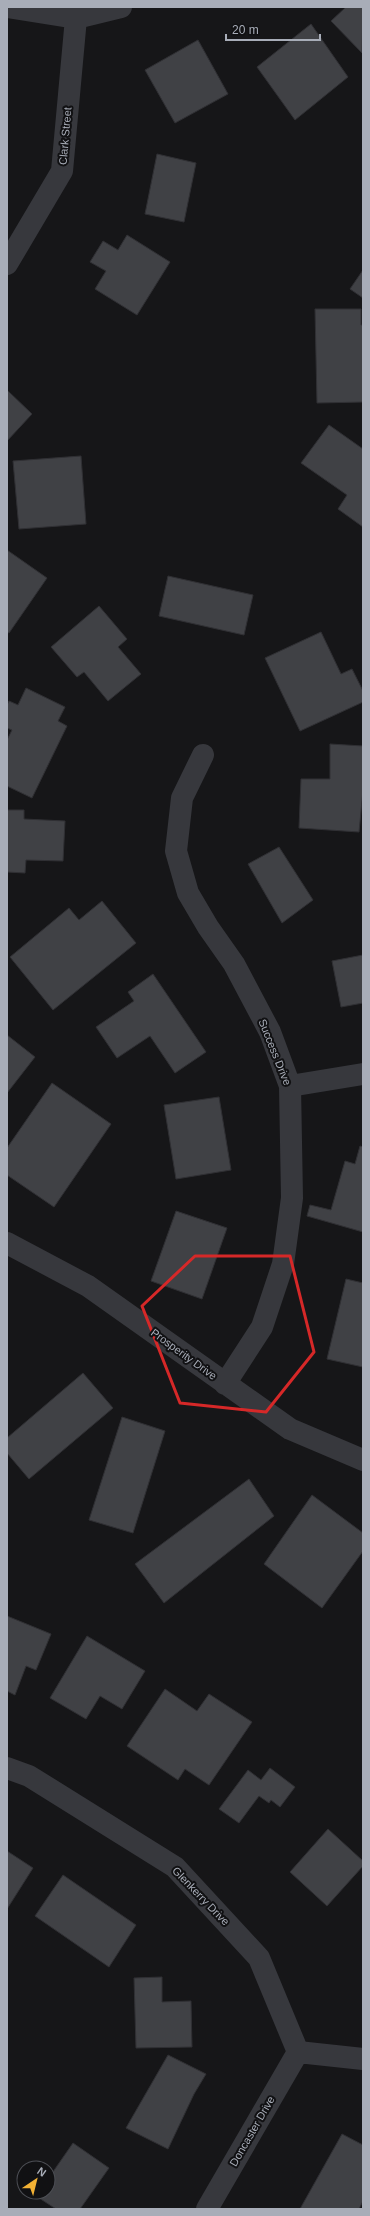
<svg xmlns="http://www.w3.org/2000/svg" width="370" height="2216" font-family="Helvetica,sans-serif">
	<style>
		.building { fill: #404145; stroke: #303034 }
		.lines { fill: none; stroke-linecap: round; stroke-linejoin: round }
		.minor { stroke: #37383d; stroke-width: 22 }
		.marked { fill: none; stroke: #d62828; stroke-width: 3; stroke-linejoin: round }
		.labels { text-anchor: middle; stroke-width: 4; stroke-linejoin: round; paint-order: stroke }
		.street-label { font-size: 11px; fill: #a8adb8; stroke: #111113 }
	</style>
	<rect width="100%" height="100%" fill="#161618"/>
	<path class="building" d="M346 7H363L362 53 331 21Z
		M311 24 348 77 295 120 257 67Z
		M198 40 228 94 175 123 145 70Z
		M157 154 196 163 184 222 145 214Z
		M127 235 170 262 137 315 95 289 106 271 90 262 103 241 118 250Z
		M363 270V298L350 289Z
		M315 309H361V325H363V402L317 403Z
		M7 390 32 414 7 441Z
		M329 425 363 449V527L338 509 347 495 301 463Z
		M81 456 86 524 19 529 13 461Z
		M7 550 47 578 9 633 7 632Z
		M168 576 253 595 244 635 159 616Z
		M99 606 127 639 118 647 141 674 108 701 84 672 77 677 51 647Z
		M321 632 341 674 352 669 363 691V702L300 731 265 658Z
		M26 688 65 707 58 721 67 726 32 798 7 786V740L12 730 7 728V705L9 701 18 705Z
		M330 744 363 746V790L359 832 299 828 301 779H330Z
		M7 810H24V819L65 821 63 861 26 860 25 873 7 872Z
		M279 847 313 900 282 923 248 864Z
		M102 901 136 943 53 1010 10 957 69 908 79 920Z
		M363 955V1003L341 1007 332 961Z
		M153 974 206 1052 175 1073 150 1036 117 1058 96 1027 134 1001 128 992Z
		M7 1035 35 1057 7 1093Z
		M52 1083 111 1124 54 1207 7 1175V1148Z
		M219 1097 231 1170 176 1179 164 1105Z
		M360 1146 363 1147V1232L307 1216 310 1205 331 1210 345 1161 355 1164Z
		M176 1211 227 1228 202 1299 151 1281Z
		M346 1279 363 1283V1367L327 1359Z
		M83 1373 113 1408 29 1479 7 1453V1438Z
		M122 1417 165 1431 133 1533 89 1520Z
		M249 1479 274 1516 164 1603 135 1564Z
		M312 1495 363 1533V1551L322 1608 264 1564Z
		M7 1616 51 1634 36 1670 26 1666 15 1695 7 1691Z
		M87 1636 145 1671 122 1709 100 1696 86 1719 50 1698Z
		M165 1689 197 1711 209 1694 252 1722 209 1785 185 1769 178 1780 127 1746Z
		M270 1768 295 1787 280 1807 271 1800 269 1803 259 1796 239 1823 219 1809 248 1770 261 1780Z
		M328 1829 363 1861V1866L327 1906 290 1872Z
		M7 1851 33 1868 7 1909Z
		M63 1875 136 1925 109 1967 35 1916Z
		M162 1977V2002L191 2001 192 2047 136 2048 134 1978Z
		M168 2055 206 2074 194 2094 168 2149 126 2128Z
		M342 2134 363 2145V2201L359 2209H300Z
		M73 2143 109 2168 80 2209H56L36 2196 39 2192H48V2179Z"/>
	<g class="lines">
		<path class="minor" d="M7 7 76 18 121 7
			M7 264 62 171 76 18
			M203 755 182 798 176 851 188 893 208 927 234 964 270 1032 290 1086 292 1198 283 1264 262 1327 225 1384
			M290 1086 363 1074
			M7 1243 88 1286 290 1429 363 1460
			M7 1768 29 1776 175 1867 259 1958 298 2052
			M298 2052 363 2059
			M207 2209 298 2052"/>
	</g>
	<path class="marked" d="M195 1256H290L314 1352 266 1412 180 1403 142 1306Z"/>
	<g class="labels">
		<g class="street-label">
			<text transform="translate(65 136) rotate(-85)" y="4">Clark Street</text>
			<text transform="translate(275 1052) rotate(68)" y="4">Success Drive</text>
			<text transform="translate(184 1354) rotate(36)" y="4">Prosperity Drive</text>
			<text transform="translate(201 1896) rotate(46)" y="4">Glenkerry Drive</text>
			<text transform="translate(252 2131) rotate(-60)" y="4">Doncaster Drive</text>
		</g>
	</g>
	<rect width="370" height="2216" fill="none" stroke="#a8adb8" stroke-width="16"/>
	<g transform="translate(36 2180) rotate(35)"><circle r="19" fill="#111113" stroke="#4d4f55"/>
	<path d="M0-3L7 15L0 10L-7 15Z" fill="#f2b134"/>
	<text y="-6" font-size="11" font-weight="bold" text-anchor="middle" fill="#a8adb8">N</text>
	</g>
	<path d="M226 34v6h94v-6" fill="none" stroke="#a8adb8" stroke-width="2"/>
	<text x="232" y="34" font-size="12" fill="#a8adb8" stroke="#111113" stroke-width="3" paint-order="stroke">20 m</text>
</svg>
